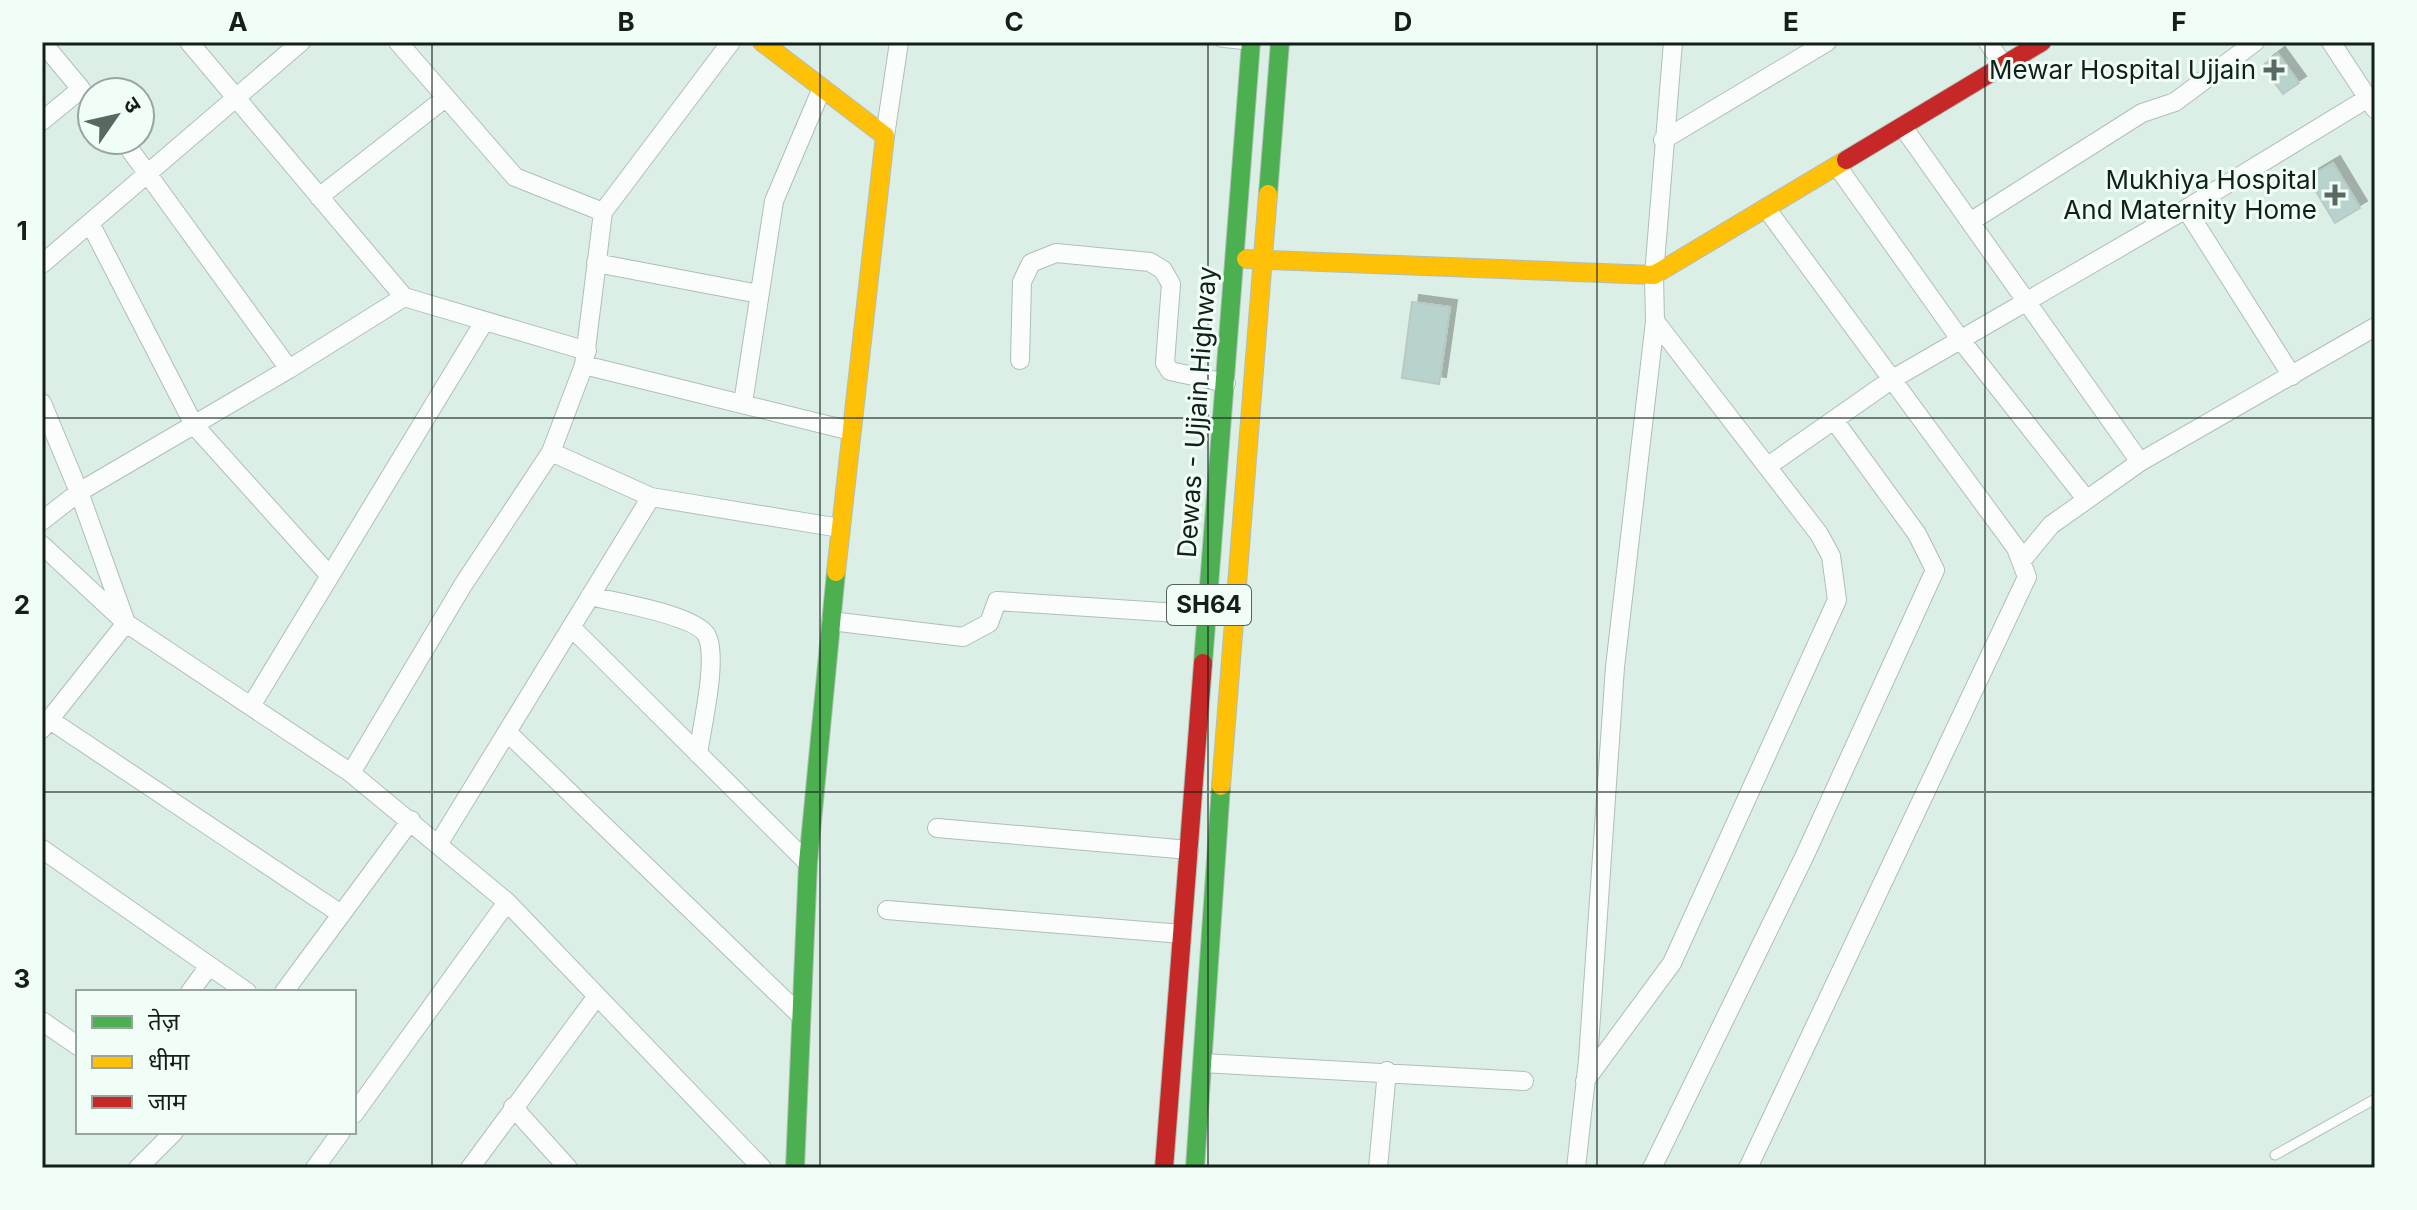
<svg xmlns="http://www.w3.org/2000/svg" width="2417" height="1210" font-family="Inter,'Noto Sans Devanagari',sans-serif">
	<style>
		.building { fill: #b8d3cd; stroke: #b9c9c4; stroke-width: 2; filter: url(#shadow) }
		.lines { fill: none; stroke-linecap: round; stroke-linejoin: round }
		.lane-casing { stroke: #afbfb7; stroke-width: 11 }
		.street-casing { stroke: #afbfb7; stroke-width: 20 }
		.fast-casing { stroke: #afbfb7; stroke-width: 20 }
		.slow-casing { stroke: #afbfb7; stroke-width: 20 }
		.jam-casing { stroke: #afbfb7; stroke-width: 20 }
		.lane { stroke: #fafdfb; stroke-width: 9 }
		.street { stroke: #fafdfb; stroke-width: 18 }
		.fast { stroke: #4caf50; stroke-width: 18 }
		.slow { stroke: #ffc107; stroke-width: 18 }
		.jam { stroke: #c62828; stroke-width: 18 }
		.grid { fill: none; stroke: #13201a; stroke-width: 2; stroke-opacity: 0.55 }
		.poi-dot { fill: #596861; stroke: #f0fef7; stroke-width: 3 }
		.labels { text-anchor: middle; stroke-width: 6; stroke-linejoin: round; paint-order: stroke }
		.shield { fill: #f0fef7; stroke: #55635c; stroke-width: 2 }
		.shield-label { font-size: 24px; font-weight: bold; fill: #13201a }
		.poi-label { font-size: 26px; fill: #13201a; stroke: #f0fef7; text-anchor: end }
		.street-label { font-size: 26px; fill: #13201a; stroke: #f0fef7 }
		.neatline { fill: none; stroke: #13201a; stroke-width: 3 }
		.grid-label { font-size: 26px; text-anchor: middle; font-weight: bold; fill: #13201a }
	</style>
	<defs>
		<filter id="shadow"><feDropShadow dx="7" dy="-7" stdDeviation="0" flood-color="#0004"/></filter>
	</defs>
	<rect width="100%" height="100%" fill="#dcefe6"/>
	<path class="building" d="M2278 54 2299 83 2283 94 2262 66Z
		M2333 163 2360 208 2335 223 2308 178Z
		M1412 302 1450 307 1439 384 1402 378Z"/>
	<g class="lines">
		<g class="lane-casing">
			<path id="lane" d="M1220 42 1247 45
				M2275 1155 2375 1099"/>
		</g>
		<g class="street-casing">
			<path id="street" d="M42 42 81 89 42 121
				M189 42 404 297
				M398 42 515 177 603 212
				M1988 42 2004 66
				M2331 42 2375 109
				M1903 127 2140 462
				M885 136 899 42
				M1663 140 1827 42
				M1837 166 1960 339 2086 499
				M319 197 444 99
				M2186 209 2292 376
				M1970 222 2142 113 2175 102 2255 42
				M90 223 194 425 330 576
				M596 263 759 294
				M42 264 301 42
				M1020 360 1022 282 1031 263 1056 253 1150 262 1163 270 1171 284 1165 363 1170 371 1226 383
				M584 365 851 431
				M289 369 404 297 587 351
				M42 403 79 492 126 623 42 729
				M743 403 774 201 822 88
				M551 452 651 497 840 528
				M1768 466 1891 380 2186 209 2368 98
				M42 521 79 492 289 369 123 140
				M42 545 126 623 351 773 507 902
				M2023 559 2051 525 2140 462 2375 327
				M590 596C614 602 697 615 707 636 718 659 702 726 698 754
				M831 621 963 637 989 623 997 601 1208 615
				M571 627 808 863
				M251 706 484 322
				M50 720 341 914
				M507 732 800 1015
				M351 773 463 585 551 452 584 365 603 212 731 42
				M937 828 1189 850
				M439 843 651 497
				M42 849 247 992
				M887 910 1182 934
				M190 992 209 966
				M284 992 411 820
				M42 1021 78 1046
				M1203 1063 1524 1081
				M1585 1081 1672 963 1837 600 1831 556 1819 534 1655 321 1654 275 1673 42
				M513 1107 568 1168
				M354 1114 507 902 762 1168
				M138 1168 174 1132
				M315 1168 341 1132
				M470 1168 597 996
				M1378 1168 1387 1071
				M1576 1168 1588 1060 1615 667 1655 321
				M1652 1168 1805 855 1935 570 1917 534 1834 420
				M1748 1168 2027 577 2016 548 1766 208"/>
		</g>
		<g class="fast-casing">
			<path id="fast" d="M1268 194 1280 42
				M1203 663 1251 42
				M795 1168 808 863 836 572
				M1195 1168 1221 786"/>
		</g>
		<g class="slow-casing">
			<path id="slow" d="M762 42 885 136 836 572
				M1246 259 1654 275 1846 160
				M1221 786 1268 194"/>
		</g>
		<g class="jam-casing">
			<path id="jam" d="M1846 160 2042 42
				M1164 1168 1203 663"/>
		</g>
		<use href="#lane" class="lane"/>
		<use href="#street" class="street"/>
		<use href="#fast" class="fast"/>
		<use href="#slow" class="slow"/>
		<use href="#jam" class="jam"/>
	</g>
	<path class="grid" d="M432 42V1168M820 42V1168M1208 42V1168M1597 42V1168M1985 42V1168M42 418H2375M42 792H2375"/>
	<g class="poi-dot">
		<path d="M2270 58h8v8h8v8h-8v8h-8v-8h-8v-8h8z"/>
		<path d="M2331 183h8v8h8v8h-8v8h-8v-8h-8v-8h8z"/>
	</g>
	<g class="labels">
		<rect class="shield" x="1167" y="585" width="84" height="40" rx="6"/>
		<g class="shield-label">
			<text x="1209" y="613">SH64</text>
		</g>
		<g class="poi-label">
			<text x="2256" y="79">Mewar Hospital Ujjain</text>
			<text x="2317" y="189">Mukhiya Hospital<tspan x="2317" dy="30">And Maternity Home</tspan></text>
		</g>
		<g class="street-label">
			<text transform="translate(1197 412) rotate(-86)" y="9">Dewas - Ujjain Highway</text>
		</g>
	</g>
	<rect width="2417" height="1210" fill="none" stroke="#f0fef7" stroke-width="88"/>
	<rect x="76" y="990" width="280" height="144" fill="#f0fef7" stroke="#98a59f" stroke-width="2"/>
	<rect x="92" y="1016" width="40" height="12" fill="#4caf50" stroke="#98a59f" stroke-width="2"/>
	<text x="148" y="1030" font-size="24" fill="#13201a">तेज़</text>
	<rect x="92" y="1056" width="40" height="12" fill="#ffc107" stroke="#98a59f" stroke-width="2"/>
	<text x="148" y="1070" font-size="24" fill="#13201a">धीमा</text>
	<rect x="92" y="1096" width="40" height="12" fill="#c62828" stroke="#98a59f" stroke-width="2"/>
	<text x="148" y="1110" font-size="24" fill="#13201a">जाम</text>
	<g transform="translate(116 116) rotate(56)"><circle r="38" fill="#f0fef7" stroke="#98a59f" stroke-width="2"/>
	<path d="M0-6L14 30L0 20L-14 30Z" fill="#596861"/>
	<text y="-12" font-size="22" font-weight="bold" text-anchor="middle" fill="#13201a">उ</text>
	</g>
	<rect x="44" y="44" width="2329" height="1122" class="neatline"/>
	<g class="grid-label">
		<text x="238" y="31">A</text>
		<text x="626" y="31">B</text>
		<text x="1014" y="31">C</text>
		<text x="1403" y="31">D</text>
		<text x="1791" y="31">E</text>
		<text x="2179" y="31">F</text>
		<text x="22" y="240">1</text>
		<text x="22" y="614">2</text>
		<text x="22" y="988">3</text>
	</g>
</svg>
